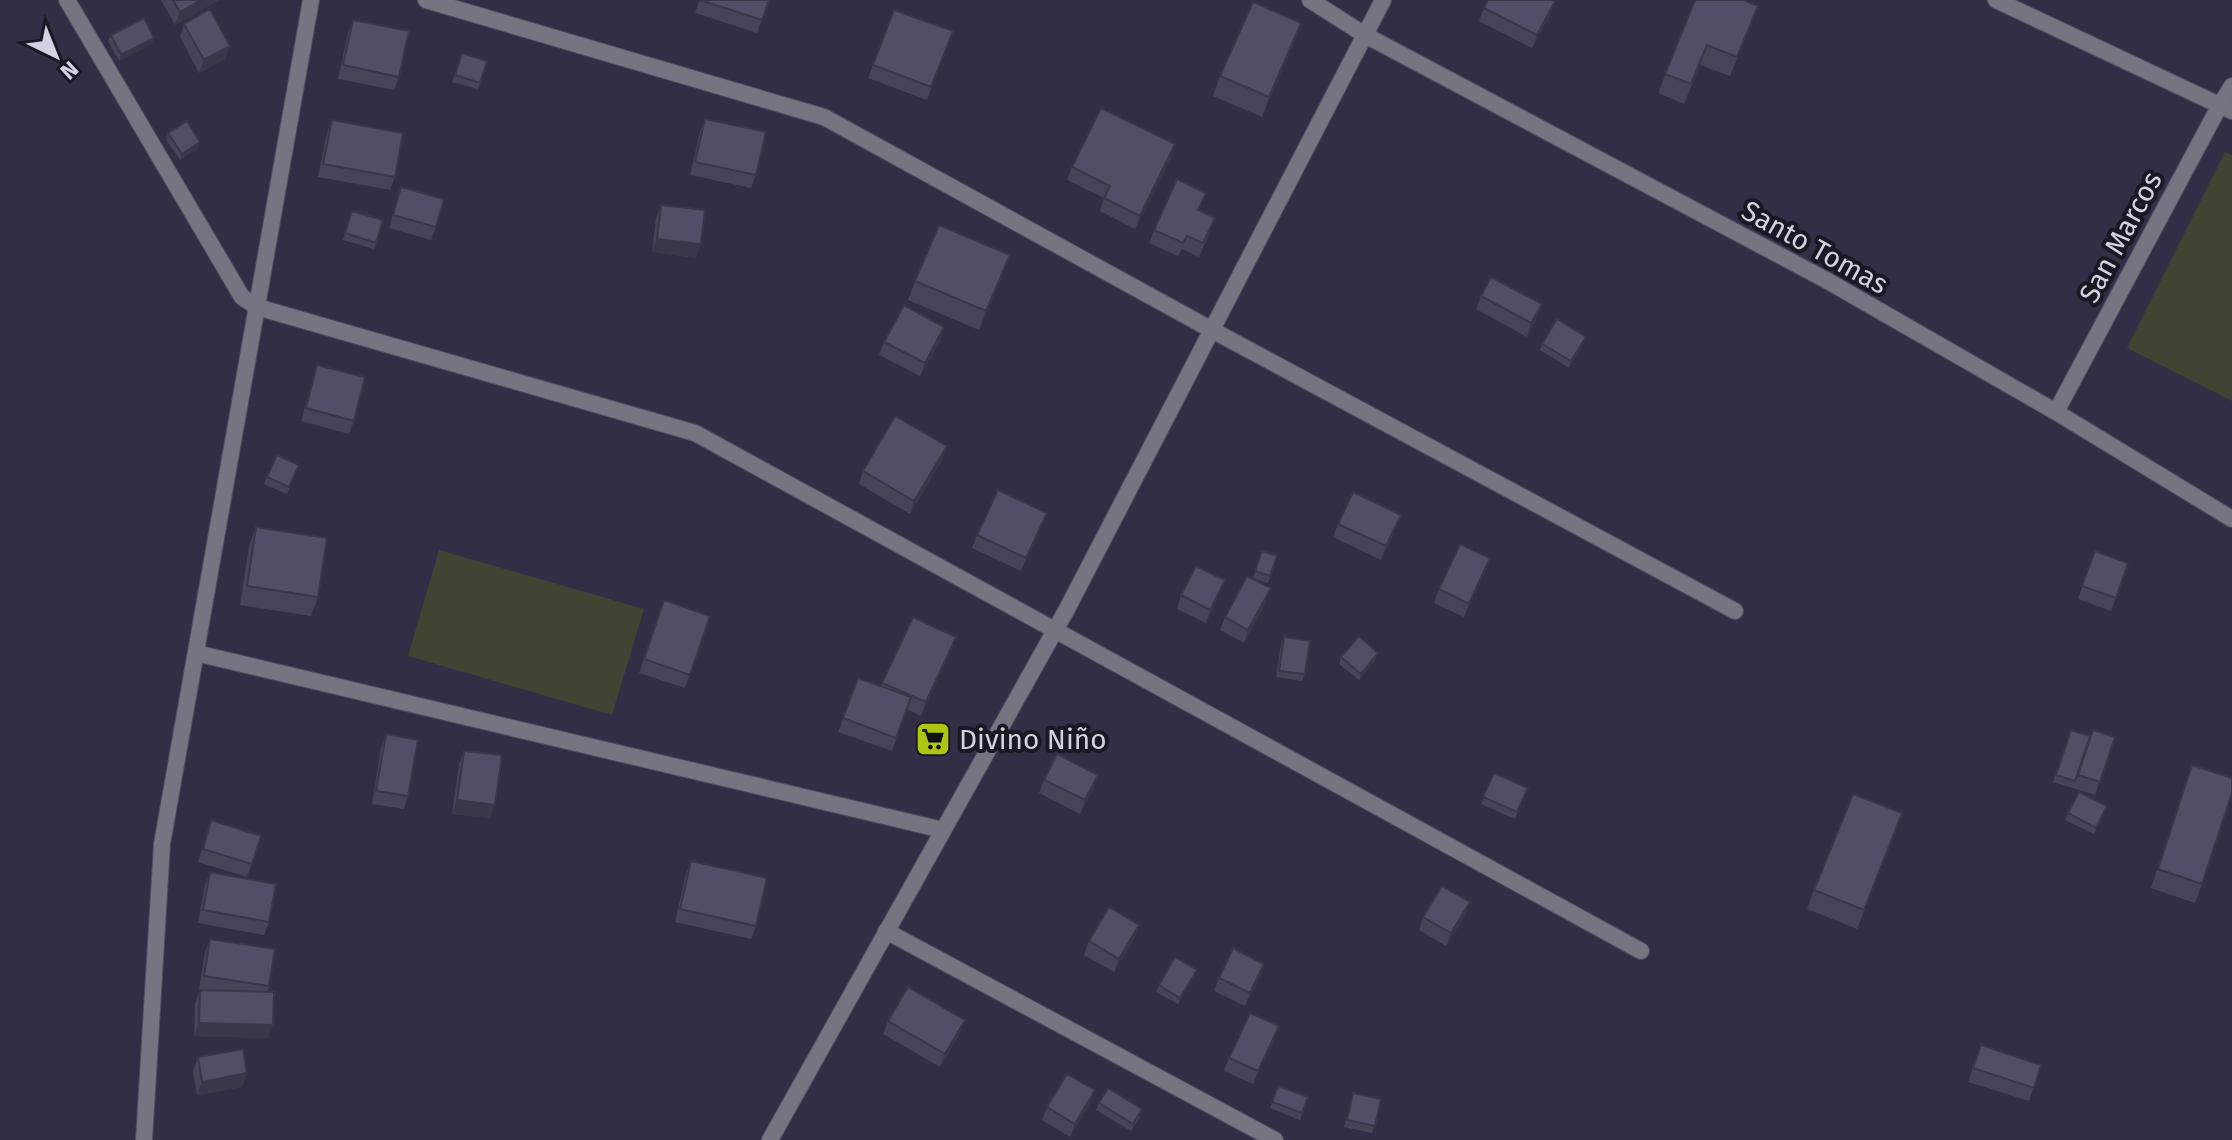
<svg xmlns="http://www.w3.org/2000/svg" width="2232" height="1140" font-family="'Fira Sans',sans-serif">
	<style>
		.grass { fill: #404432 }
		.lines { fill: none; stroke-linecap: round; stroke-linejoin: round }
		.street-casing { stroke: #4f4b62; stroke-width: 18 }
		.street { stroke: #757480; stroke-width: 16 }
		.wall { fill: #474359 }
		.shaded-wall { fill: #393749 }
		.building { fill: #524e68; stroke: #393749; stroke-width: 2 }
		.labels { text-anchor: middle; stroke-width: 8; stroke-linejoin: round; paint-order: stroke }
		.street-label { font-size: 28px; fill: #d4d1e1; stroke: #1a1823 }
		.poi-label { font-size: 28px; fill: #d4d1e1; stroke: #1a1823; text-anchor: start }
	</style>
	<rect width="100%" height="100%" fill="#322e46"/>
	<path class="grass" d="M2225 152 2232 155V401L2127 348Z
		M439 550 644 609 612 715 408 656Z"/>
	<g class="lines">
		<g class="street-casing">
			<path id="street" d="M67 0 242 297 257 307 695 433 1641 951
				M426 0 824 117 1212 330 1735 611
				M1310 0 1365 35 1826 280 2056 412 2232 519
				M1996 0 2232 111
				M2056 412 2220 105 2232 86
				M196 653 943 830
				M886 931 1275 1140
				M144 1140 162 844 311 0
				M770 1140 1067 609 1383 0"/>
		</g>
		<use href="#street" class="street"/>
	</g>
	<path class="wall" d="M161 0H219L175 25Z
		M700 0H769L757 33 695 13Z
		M1695 0 1751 25 1730 76 1700 65 1684 104 1658 93Z
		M1555 1 1550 14 1532 48 1479 21 1484 8Z
		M894 10 953 31 927 100 868 78Z
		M353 20 399 77 394 90 338 79 348 33Z
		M184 24 225 59 199 73 180 37Z
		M111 35 152 44 119 61 108 41Z
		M1294 42 1262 117 1213 96 1220 76Z
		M462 53 487 61 478 89 452 82Z
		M705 119 756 175 751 188 690 175 700 132Z
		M332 120 395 177 390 190 318 177 327 133Z
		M168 133 197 149 180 160 166 140Z
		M1171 157 1135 229 1100 211 1104 198 1067 180 1072 167Z
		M401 187 436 227 431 240 389 228Z
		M661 205 696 258 652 252 656 218Z
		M352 211 383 220 374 249 343 240Z
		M1199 211 1210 231 1199 257 1182 249 1178 256 1149 243 1154 230Z
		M1003 274 979 330 908 300 915 281Z
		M1481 296 1537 317 1527 337 1476 309Z
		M940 340 920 376 879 355 884 342Z
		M1584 343 1569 368 1540 350 1542 344Z
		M317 365 354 421 349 434 301 421 313 378Z
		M947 446 942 460 910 514 859 484 863 471Z
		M299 465 287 494 264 484 267 477Z
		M1047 513 1042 526 1021 571 972 548 977 535Z
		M1338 524 1396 528 1381 560 1333 537Z
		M256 527 318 597 311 616 240 605 249 546Z
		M1262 551 1277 556 1268 583 1253 578Z
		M2095 551 2128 563 2111 611 2078 599Z
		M1490 558 1464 617 1434 603 1439 589Z
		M1225 580 1206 623 1177 609 1181 595Z
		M664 600 710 616 685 688 639 673Z
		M1266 601 1244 643 1220 630 1225 617Z
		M913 617 951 650 921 716 907 709 892 751 838 732 858 678 881 686Z
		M1284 637 1305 674 1302 681 1276 677 1281 644Z
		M1341 657 1376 659 1359 680 1339 664Z
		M2071 730 2090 736 2115 737 2095 795 2053 782Z
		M386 734 408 796 404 809 372 804 381 748Z
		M464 751 490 818 452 814 459 764Z
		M2192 765 2202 884 2195 903 2151 888Z
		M1494 773 1528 788 1515 819 1481 804Z
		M1098 775 1093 789 1080 814 1039 793 1044 780Z
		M2107 806 2094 834 2065 820 2068 813Z
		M1902 813 1857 929 1807 909 1814 890Z
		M211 820 252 864 247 877 198 862Z
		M691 861 756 926 751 939 675 922 686 874Z
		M210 872 269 922 264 935 198 923 205 885Z
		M1465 916 1446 946 1419 930 1423 917Z
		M1139 925 1134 938 1114 972 1084 955 1089 941Z
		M210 939 269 986 267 992 273 1025 268 1038 194 1036 195 1003 200 990H204L199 989 205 952Z
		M1264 964 1260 977 1245 1006 1214 991 1219 978Z
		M1197 970 1194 977 1178 1004 1156 992 1159 985Z
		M888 1021 960 1033 940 1067 883 1034Z
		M1274 1040 1253 1084 1224 1071 1229 1058Z
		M1981 1045 2041 1065 2029 1101 1968 1082Z
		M198 1057 247 1073 242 1087 197 1095 193 1071Z
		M1278 1086 1308 1097 1300 1120 1270 1108Z
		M1353 1093 1375 1126 1372 1133 1344 1127Z
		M1090 1103 1070 1137 1042 1120 1047 1107Z
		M1099 1103 1140 1116 1131 1131 1096 1110Z"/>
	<path class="shaded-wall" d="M201 0H219L175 25 180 12Z
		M1555 1 1550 14 1532 48 1537 35Z
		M1301 23 1294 42 1262 117 1269 97Z
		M154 38 152 44 119 61 121 55Z
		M230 46 225 59 199 73 204 60Z
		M200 142 197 149 180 160 182 154Z
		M1175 144 1171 157 1135 229 1140 216Z
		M657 239 701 244 696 258 652 252Z
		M1010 255 1003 274 979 330 986 311Z
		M1542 304 1537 317 1527 337 1531 323Z
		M944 327 940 340 920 376 925 363Z
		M1586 337 1584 343 1569 368 1571 361Z
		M947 446 942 460 910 514 914 501Z
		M1047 513 1042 526 1021 571 1026 558Z
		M1401 515 1396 528 1381 560 1386 546Z
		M1490 558 1486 571 1464 617 1469 604Z
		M1225 580 1220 593 1206 623 1210 610Z
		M1271 588 1266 601 1244 643 1248 630Z
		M956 637 951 650 921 716 926 702Z
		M1378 653 1376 659 1359 680 1361 674Z
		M1098 775 1093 789 1080 814 1085 800Z
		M457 800 495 805 490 818 452 814Z
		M1470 902 1465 916 1446 946 1451 933Z
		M1139 925 1134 938 1114 972 1119 959Z
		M1264 964 1260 977 1245 1006 1250 993Z
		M1197 970 1194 977 1178 1004 1180 998Z
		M965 1020 960 1033 940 1067 945 1054Z
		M199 1023 273 1025 268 1038 194 1036Z
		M1279 1026 1274 1040 1253 1084 1258 1071Z
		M247 1073 242 1087 197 1095 202 1082Z
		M1095 1090 1090 1103 1070 1137 1075 1124Z"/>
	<path class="building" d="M173 0H201L180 12Z
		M700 0H769L762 20Z
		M1488 0H1553L1555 1 1537 35 1484 8Z
		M1695 0H1744L1758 6 1737 57 1707 45 1691 84 1665 74Z
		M1253 2 1301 23 1269 97 1220 76Z
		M210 9 230 46 204 60 184 24Z
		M894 10 953 31 931 87 873 65Z
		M144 18 154 38 121 55 111 35Z
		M353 20 409 31 399 77 343 65Z
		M462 53 487 61 480 83 455 75Z
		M1101 108 1175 144 1140 216 1104 198 1110 186 1072 167Z
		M705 119 766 132 756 175 695 162Z
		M332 120 403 133 395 177 323 164Z
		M187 121 200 142 182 154 168 133Z
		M1177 179 1206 193 1198 210 1215 218 1203 243 1187 236 1183 243 1154 230Z
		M401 187 444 199 436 227 393 215Z
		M661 205 705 210 701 244 657 239Z
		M352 211 383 220 376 243 345 233Z
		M939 225 1010 255 986 311 915 281Z
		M1491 277 1542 304 1531 323 1481 296Z
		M904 305 944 327 925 363 884 342Z
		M1557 319 1586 337 1571 361 1542 344Z
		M317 365 365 377 354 421 306 408Z
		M895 416 947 446 914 501 863 471Z
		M277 455 299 465 289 487 267 477Z
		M998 490 1047 513 1026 558 977 535Z
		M1353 492 1401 515 1386 546 1338 524Z
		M256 527 327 538 318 597 247 586Z
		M1460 544 1490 558 1469 604 1439 589Z
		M1262 551 1277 556 1270 576 1255 571Z
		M2095 551 2128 563 2116 598 2082 586Z
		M1196 566 1225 580 1210 610 1181 595Z
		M1247 576 1271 588 1248 630 1225 617Z
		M664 600 710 616 690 675 644 659Z
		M913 617 956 637 926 702 882 683Z
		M1359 636 1378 653 1361 674 1341 657Z
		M1284 637 1310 641 1305 674 1279 671Z
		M858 678 911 697 896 738 843 718Z
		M2071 730 2090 736 2075 781 2056 775Z
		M2093 730 2115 737 2100 782 2078 775Z
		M386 734 418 740 408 796 376 791Z
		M464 751 502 755 495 805 457 800Z
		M1057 754 1098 775 1085 800 1044 780Z
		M2192 765 2232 778V793L2202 884 2158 869Z
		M1494 773 1528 788 1517 812 1483 797Z
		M2079 792 2107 806 2096 828 2068 813Z
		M1853 794 1902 813 1864 910 1814 890Z
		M211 820 261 836 252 864 203 849Z
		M691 861 767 878 756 926 680 909Z
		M210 872 276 884 269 922 203 910Z
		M1442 886 1470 902 1451 933 1423 917Z
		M1109 907 1139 925 1119 959 1089 941Z
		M210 939 275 949 269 986 204 976Z
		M1233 948 1264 964 1250 993 1219 978Z
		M1175 957 1197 970 1180 998 1159 985Z
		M908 987 965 1020 945 1054 888 1021Z
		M200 990 274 992 273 1025 199 1023Z
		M1250 1013 1279 1026 1258 1071 1229 1058Z
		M1981 1045 2041 1065 2034 1088 1973 1068Z
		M243 1049 247 1073 202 1082 198 1057Z
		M1067 1074 1095 1090 1075 1124 1047 1107Z
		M1278 1086 1308 1097 1302 1113 1272 1102Z
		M1108 1088 1142 1109 1133 1124 1099 1103Z
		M1353 1093 1381 1099 1375 1126 1347 1120Z"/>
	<defs>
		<g id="supermarket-square" transform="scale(1.8)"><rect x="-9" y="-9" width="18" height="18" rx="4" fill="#acc611" stroke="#1a1823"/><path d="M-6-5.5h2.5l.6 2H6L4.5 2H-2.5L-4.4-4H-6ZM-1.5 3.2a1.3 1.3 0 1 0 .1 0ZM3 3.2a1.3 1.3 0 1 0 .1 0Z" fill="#111"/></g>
	</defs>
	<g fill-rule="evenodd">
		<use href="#supermarket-square" x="933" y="739"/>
	</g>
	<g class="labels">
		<g class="street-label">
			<text transform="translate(2120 237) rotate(-62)" y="10">San Marcos</text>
			<text transform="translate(1815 247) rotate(29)" y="10">Santo Tomas</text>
		</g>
		<g class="poi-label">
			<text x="959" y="749">Divino Niño</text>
		</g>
	</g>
	<g transform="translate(56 56) rotate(137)" stroke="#1a1823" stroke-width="6" paint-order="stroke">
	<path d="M0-6L14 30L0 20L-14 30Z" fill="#d4d1e1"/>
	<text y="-12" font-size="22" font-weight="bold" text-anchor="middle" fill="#d4d1e1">N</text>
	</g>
</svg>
